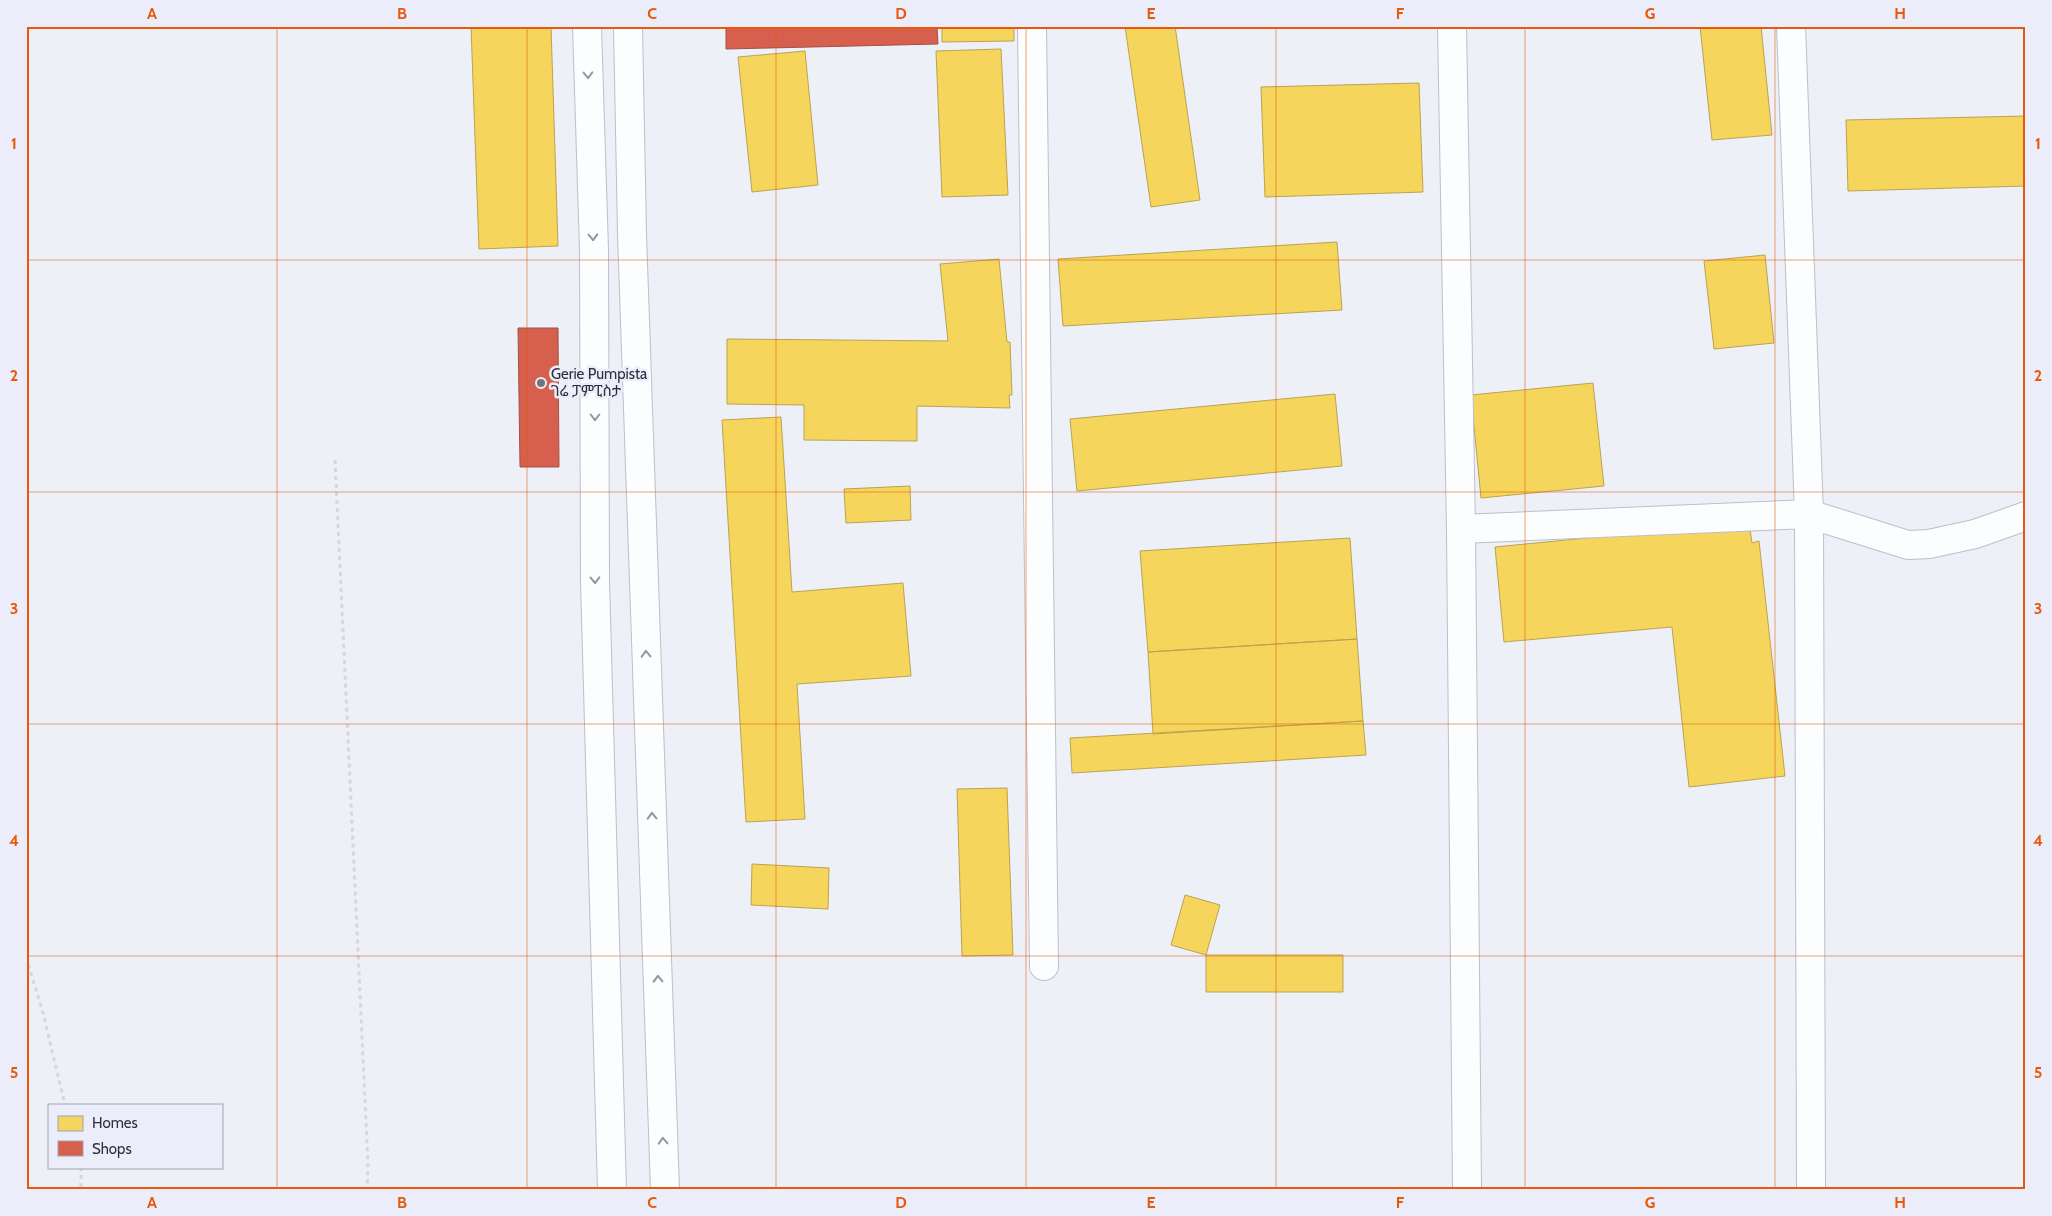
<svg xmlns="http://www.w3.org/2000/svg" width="2052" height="1216" font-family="Cabin,'Noto Sans Ethiopic',sans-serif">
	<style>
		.homes { fill: #f6d55c; stroke: #baa352 }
		.shops { fill: #d6604d; stroke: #a35148 }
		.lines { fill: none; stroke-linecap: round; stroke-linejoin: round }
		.minor-casing { stroke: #bdbfc9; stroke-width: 30 }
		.path { stroke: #d7d7da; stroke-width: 3; stroke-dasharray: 4 4; stroke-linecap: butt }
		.minor { stroke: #fcfdfe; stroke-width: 28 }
		.oneway { stroke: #94969d }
		.grid { fill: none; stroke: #e8590c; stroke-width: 1; stroke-opacity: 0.55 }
		.poi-dot { fill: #71737e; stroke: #ebedfb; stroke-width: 2 }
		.labels { text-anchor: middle; stroke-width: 5; stroke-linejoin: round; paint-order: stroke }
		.poi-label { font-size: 15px; fill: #2d2f3c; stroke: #ebedfb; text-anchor: start }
		.neatline { fill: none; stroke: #e8590c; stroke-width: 2 }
		.grid-label { font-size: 16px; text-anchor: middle; font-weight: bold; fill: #e8590c }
	</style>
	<rect width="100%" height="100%" fill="#eef0f8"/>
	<path class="homes" d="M471 26H551L558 246 479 249Z
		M942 26H1014V41L942 42Z
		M1125 26H1175L1200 200 1151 207Z
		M1700 26H1761L1772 135 1712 140Z
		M1001 49 1008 195 942 197 936 51Z
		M805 51 818 185 752 192 738 57Z
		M1419 83 1423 192 1265 197 1261 87Z
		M2026 116V186L1848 191 1846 120Z
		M1337 242 1342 310 1063 326 1058 259Z
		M1765 255 1774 343 1714 349 1704 261Z
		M999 259 1007 342H1010L1012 395H1009L1010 408 917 406V441L804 440V405L727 404V339L948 341 940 264Z
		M1593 383 1604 486 1481 498 1471 395Z
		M1335 394 1342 466 1077 491 1070 419Z
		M781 417 792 592 903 583 911 676 797 684 805 819 746 822 722 420Z
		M910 486 911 520 846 523 844 489Z
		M1749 522 1752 543 1759 541 1785 776 1689 787 1672 627 1504 642 1495 547Z
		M1350 538 1357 639 1148 652 1140 551Z
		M1357 639 1363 721 1153 734 1148 652Z
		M1363 721 1366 755 1072 773 1070 738Z
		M1007 788 1013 955 962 956 957 789Z
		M752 864 829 868 828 909 751 905Z
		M1185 895 1220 905 1206 955 1171 945Z
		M1206 955H1343V992H1206Z"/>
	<path class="shops" d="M726 26H937L938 44 726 49Z
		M518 328H558L559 467H520Z"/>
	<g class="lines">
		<g class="minor-casing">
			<path id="minor" d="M587 26 594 250 595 581 612 1190
				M628 26 632 234 665 1190
				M1032 26 1044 966
				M1452 26 1461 529 1467 1190
				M1791 26 1809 514 1811 1190
				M1461 529 1809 514 1908 545 1929 544 1975 534 2026 516"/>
		</g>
		<path class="path" d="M335 460 368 1165 367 1190
			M26 957 43 1013 65 1105
			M81 1167V1190"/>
		<use href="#minor" class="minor"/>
	</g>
	<defs><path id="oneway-chevron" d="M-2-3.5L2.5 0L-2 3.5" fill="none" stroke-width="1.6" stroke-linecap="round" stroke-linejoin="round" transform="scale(1.25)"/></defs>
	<g class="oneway">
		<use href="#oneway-chevron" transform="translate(588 75) rotate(88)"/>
		<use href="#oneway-chevron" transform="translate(593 237) rotate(88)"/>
		<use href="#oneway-chevron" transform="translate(595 417) rotate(90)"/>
		<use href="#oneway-chevron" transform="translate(595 580) rotate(89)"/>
		<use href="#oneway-chevron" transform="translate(646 654) rotate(-92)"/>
		<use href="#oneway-chevron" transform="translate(652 816) rotate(-92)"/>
		<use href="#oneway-chevron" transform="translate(658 979) rotate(-92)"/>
		<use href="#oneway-chevron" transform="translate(663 1141) rotate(-92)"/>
	</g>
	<path class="grid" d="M277 26V1190M527 26V1190M776 26V1190M1026 26V1190M1276 26V1190M1525 26V1190M1775 26V1190M26 260H2026M26 492H2026M26 724H2026M26 956H2026"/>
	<circle class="poi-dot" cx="541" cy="383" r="5"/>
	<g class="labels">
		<g class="poi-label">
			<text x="551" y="379">Gerie Pumpista<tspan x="551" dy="17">ገሬ ፓምፒስታ</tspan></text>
		</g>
	</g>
	<rect width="2052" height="1216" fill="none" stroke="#ebedfb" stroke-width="55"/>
	<rect x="48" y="1104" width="175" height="65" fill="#ebedfb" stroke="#9fa1af"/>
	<rect x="58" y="1116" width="25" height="15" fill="#f6d55c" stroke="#9fa1af"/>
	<text x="92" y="1128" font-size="15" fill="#2d2f3c">Homes</text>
	<rect x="58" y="1141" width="25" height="15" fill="#d6604d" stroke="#9fa1af"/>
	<text x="92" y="1154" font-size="15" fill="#2d2f3c">Shops</text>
	<rect x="28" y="28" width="1996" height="1160" class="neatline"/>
	<g class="grid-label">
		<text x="152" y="19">A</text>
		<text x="402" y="19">B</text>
		<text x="652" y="19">C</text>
		<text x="901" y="19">D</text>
		<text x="1151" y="19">E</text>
		<text x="1400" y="19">F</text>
		<text x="1650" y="19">G</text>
		<text x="1900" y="19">H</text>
		<text x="14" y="149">1</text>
		<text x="2038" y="149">1</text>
		<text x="14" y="381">2</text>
		<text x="2038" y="381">2</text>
		<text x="14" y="614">3</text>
		<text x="2038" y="614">3</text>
		<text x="14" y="846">4</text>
		<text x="2038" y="846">4</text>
		<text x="14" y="1078">5</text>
		<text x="2038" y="1078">5</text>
		<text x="152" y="1208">A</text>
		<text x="402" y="1208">B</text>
		<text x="652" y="1208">C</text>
		<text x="901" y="1208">D</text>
		<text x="1151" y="1208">E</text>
		<text x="1400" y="1208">F</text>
		<text x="1650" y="1208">G</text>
		<text x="1900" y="1208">H</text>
	</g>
</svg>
